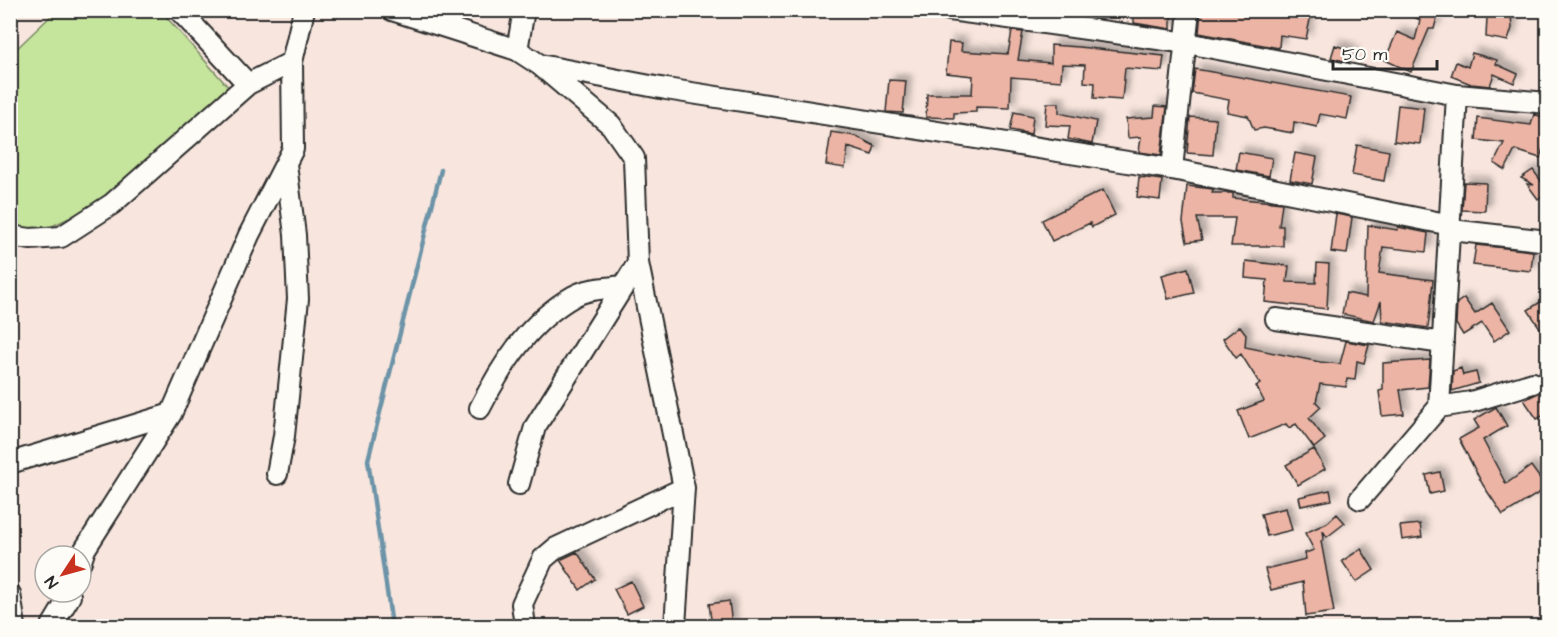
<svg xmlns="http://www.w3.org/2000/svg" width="1558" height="637" font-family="'Architects Daughter',sans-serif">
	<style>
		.green { fill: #c5e49c; stroke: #788864; stroke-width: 1.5 }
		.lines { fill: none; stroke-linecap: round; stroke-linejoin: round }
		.stream { stroke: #6c93a7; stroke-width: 4.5 }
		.building { fill: #ecb4a4; stroke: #2b2b2b; stroke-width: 1.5; filter: url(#shadow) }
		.minor-casing { stroke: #2b2b2b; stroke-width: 24 }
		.minor { stroke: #fdfcf7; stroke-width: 20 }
	</style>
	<defs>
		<filter id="shadow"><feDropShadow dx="5.5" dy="-5.5" stdDeviation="3" flood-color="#0004"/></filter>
	</defs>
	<rect width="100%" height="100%" fill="#f8e6de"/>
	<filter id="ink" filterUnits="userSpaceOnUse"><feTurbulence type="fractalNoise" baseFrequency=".0167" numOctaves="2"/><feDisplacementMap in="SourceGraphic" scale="12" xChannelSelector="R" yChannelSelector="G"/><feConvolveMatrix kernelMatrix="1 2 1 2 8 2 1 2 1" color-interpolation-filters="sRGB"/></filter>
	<g filter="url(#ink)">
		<path class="green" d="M56 11H161L230 89 105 201 46 229 11 226V54Z"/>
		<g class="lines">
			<path class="stream" d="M392 626 368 460 441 170"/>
		</g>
		<path class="building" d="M1134 10H1171V29L1134 23Z
			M1201 10H1312L1306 39 1280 35 1279 48 1199 33Z
			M1401 10H1439L1434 29H1429L1411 72 1385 60 1397 32 1415 40 1420 20Z
			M1511 15 1512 28 1508 41 1486 37 1487 17Z
			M1012 31 1023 32 1018 60 1051 63V45L1079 47 1164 56 1162 71 1125 68 1122 100 1094 98 1095 83 1084 82 1085 65 1062 64 1061 81 1011 77 1010 108 976 107V112L954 113V118L926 117 927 94H972L973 76 946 73 949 42 962 43 961 51 1008 54Z
			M1335 45 1352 51 1349 62 1331 58Z
			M1472 53 1497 60 1496 64 1518 74 1514 83 1494 74 1490 86 1471 84 1451 76 1456 62 1468 67Z
			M1195 69 1351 97 1347 119 1320 114 1317 127 1294 122 1293 133 1264 128 1254 130 1248 116 1227 112 1229 100 1192 93Z
			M889 80 906 81 903 113 886 112Z
			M1047 103H1059V113L1096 121 1092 144 1068 139 1070 126 1045 125Z
			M1398 105 1424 108 1420 144 1394 141Z
			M1155 106 1167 107 1161 155 1139 152 1141 137 1128 138 1126 119 1154 117Z
			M1014 112 1033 116 1031 134 1010 130Z
			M1534 114 1548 119V133L1540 158 1515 150 1505 170 1494 163 1504 143 1476 140 1478 118 1531 125Z
			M1190 117 1216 119 1213 155 1187 153Z
			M831 132 855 136 875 146 872 155 848 147 845 168 826 165Z
			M1357 145 1389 151 1384 181 1352 175Z
			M1239 152 1272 158 1269 176 1236 170Z
			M1295 153 1317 157 1312 184 1290 180Z
			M1533 170 1544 185H1548V192L1538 199 1527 184 1534 185 1521 178Z
			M1139 177 1162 180 1160 200 1137 197Z
			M1464 182 1486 183 1485 211 1462 210Z
			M1187 186 1213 189 1212 193H1233V198L1282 203 1279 226H1283V246H1231L1235 218H1197L1202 240 1187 242 1183 222Z
			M1103 190 1115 215 1092 227 1090 223 1052 241 1042 220Z
			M1336 214 1352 217 1347 254 1331 252Z
			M1368 225 1397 230 1398 227 1428 233 1426 252 1383 247 1379 273 1433 280 1428 328 1382 321 1381 301 1374 321 1342 314 1346 293 1366 297Z
			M1476 245 1533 251 1531 271 1473 265Z
			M1246 261 1289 266 1287 282 1316 283 1317 263 1329 264 1327 309 1265 302 1267 280 1245 278Z
			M1188 268 1194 293 1168 299 1162 275Z
			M1548 297V340L1528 310Z
			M1464 298 1475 314 1492 303 1510 330 1494 341 1482 323 1463 335 1456 324 1457 303Z
			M1240 326 1246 334 1245 347 1320 362 1340 364 1346 341 1369 345 1364 363 1357 361 1355 380 1347 379 1346 387 1320 384 1316 402 1321 407 1309 418 1325 439 1314 448 1296 424 1289 428 1286 424 1249 439 1238 411 1264 401 1256 386 1260 384 1241 354 1236 358 1223 339Z
			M1430 360 1428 387 1400 390 1404 414 1382 416 1379 391 1383 390V363Z
			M1461 368 1463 375 1476 372 1479 383 1452 391 1453 371Z
			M1548 368V413L1537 419 1524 400 1542 391 1545 380 1539 373Z
			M1496 407 1507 426 1483 440 1506 484 1531 466 1547 488 1503 515 1483 485 1459 439 1479 428 1474 420Z
			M1314 449 1325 469 1298 485 1286 465Z
			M1440 472 1444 491 1430 494 1426 475Z
			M1330 490 1332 500 1301 506 1299 497Z
			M1286 508 1292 530 1267 536 1261 514Z
			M1337 514 1345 523 1327 537 1323 531 1324 539 1321 541 1334 612 1306 616 1303 582 1271 590 1265 569 1306 559 1305 553 1314 550 1305 533 1327 523Z
			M1420 524 1422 537 1402 540 1400 526Z
			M1361 549 1374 570 1356 582 1342 561Z
			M577 552 595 579 580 590 560 560Z
			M631 581 643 606 627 614 614 589Z
			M729 601 732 625 712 627 709 604Z"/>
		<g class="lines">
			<g class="minor-casing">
				<path id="minor" d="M179 10 248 84
					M392 10 517 50 540 65 666 89 1172 169 1451 225
					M950 10 1187 43 1457 95 1548 103
					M517 50 524 10
					M540 65 611 125 634 158 638 263 684 488 675 626
					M1172 169 1189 10
					M1451 230 1548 241
					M10 236 30 239 61 237 112 204 248 84 292 62
					M1276 319 1443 343
					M1439 407 1471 402 1533 383
					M480 408C502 364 530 321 574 296 587 288 609 288 624 286
					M10 463 171 414
					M277 474 284 436 298 299 295 235 286 164
					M519 484 535 427 638 263
					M1360 499 1439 407 1457 95
					M81 561 85 549 171 414 249 235 293 149 292 62 304 10
					M10 594 15 626
					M52 626 70 596
					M525 626 522 604 543 559 556 548 684 488"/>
			</g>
			<use href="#minor" class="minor"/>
		</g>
	</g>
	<rect width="1558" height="637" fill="none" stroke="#fdfcf7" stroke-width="36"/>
	<rect x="18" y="18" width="1522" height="601" fill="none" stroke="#2b2b2b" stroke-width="2" filter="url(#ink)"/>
	<g transform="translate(63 574) rotate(234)"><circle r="28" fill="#fdfcf7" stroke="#a9a8a5" stroke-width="1.5"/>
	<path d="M0-4.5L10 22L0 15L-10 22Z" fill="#c8321e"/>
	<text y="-9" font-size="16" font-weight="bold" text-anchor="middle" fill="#2b2b2b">N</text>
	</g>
	<path d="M1333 60v9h104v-9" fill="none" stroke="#2b2b2b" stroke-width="3"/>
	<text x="1342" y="60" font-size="18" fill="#2b2b2b" stroke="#fdfcf7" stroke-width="4.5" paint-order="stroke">50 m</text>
</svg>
